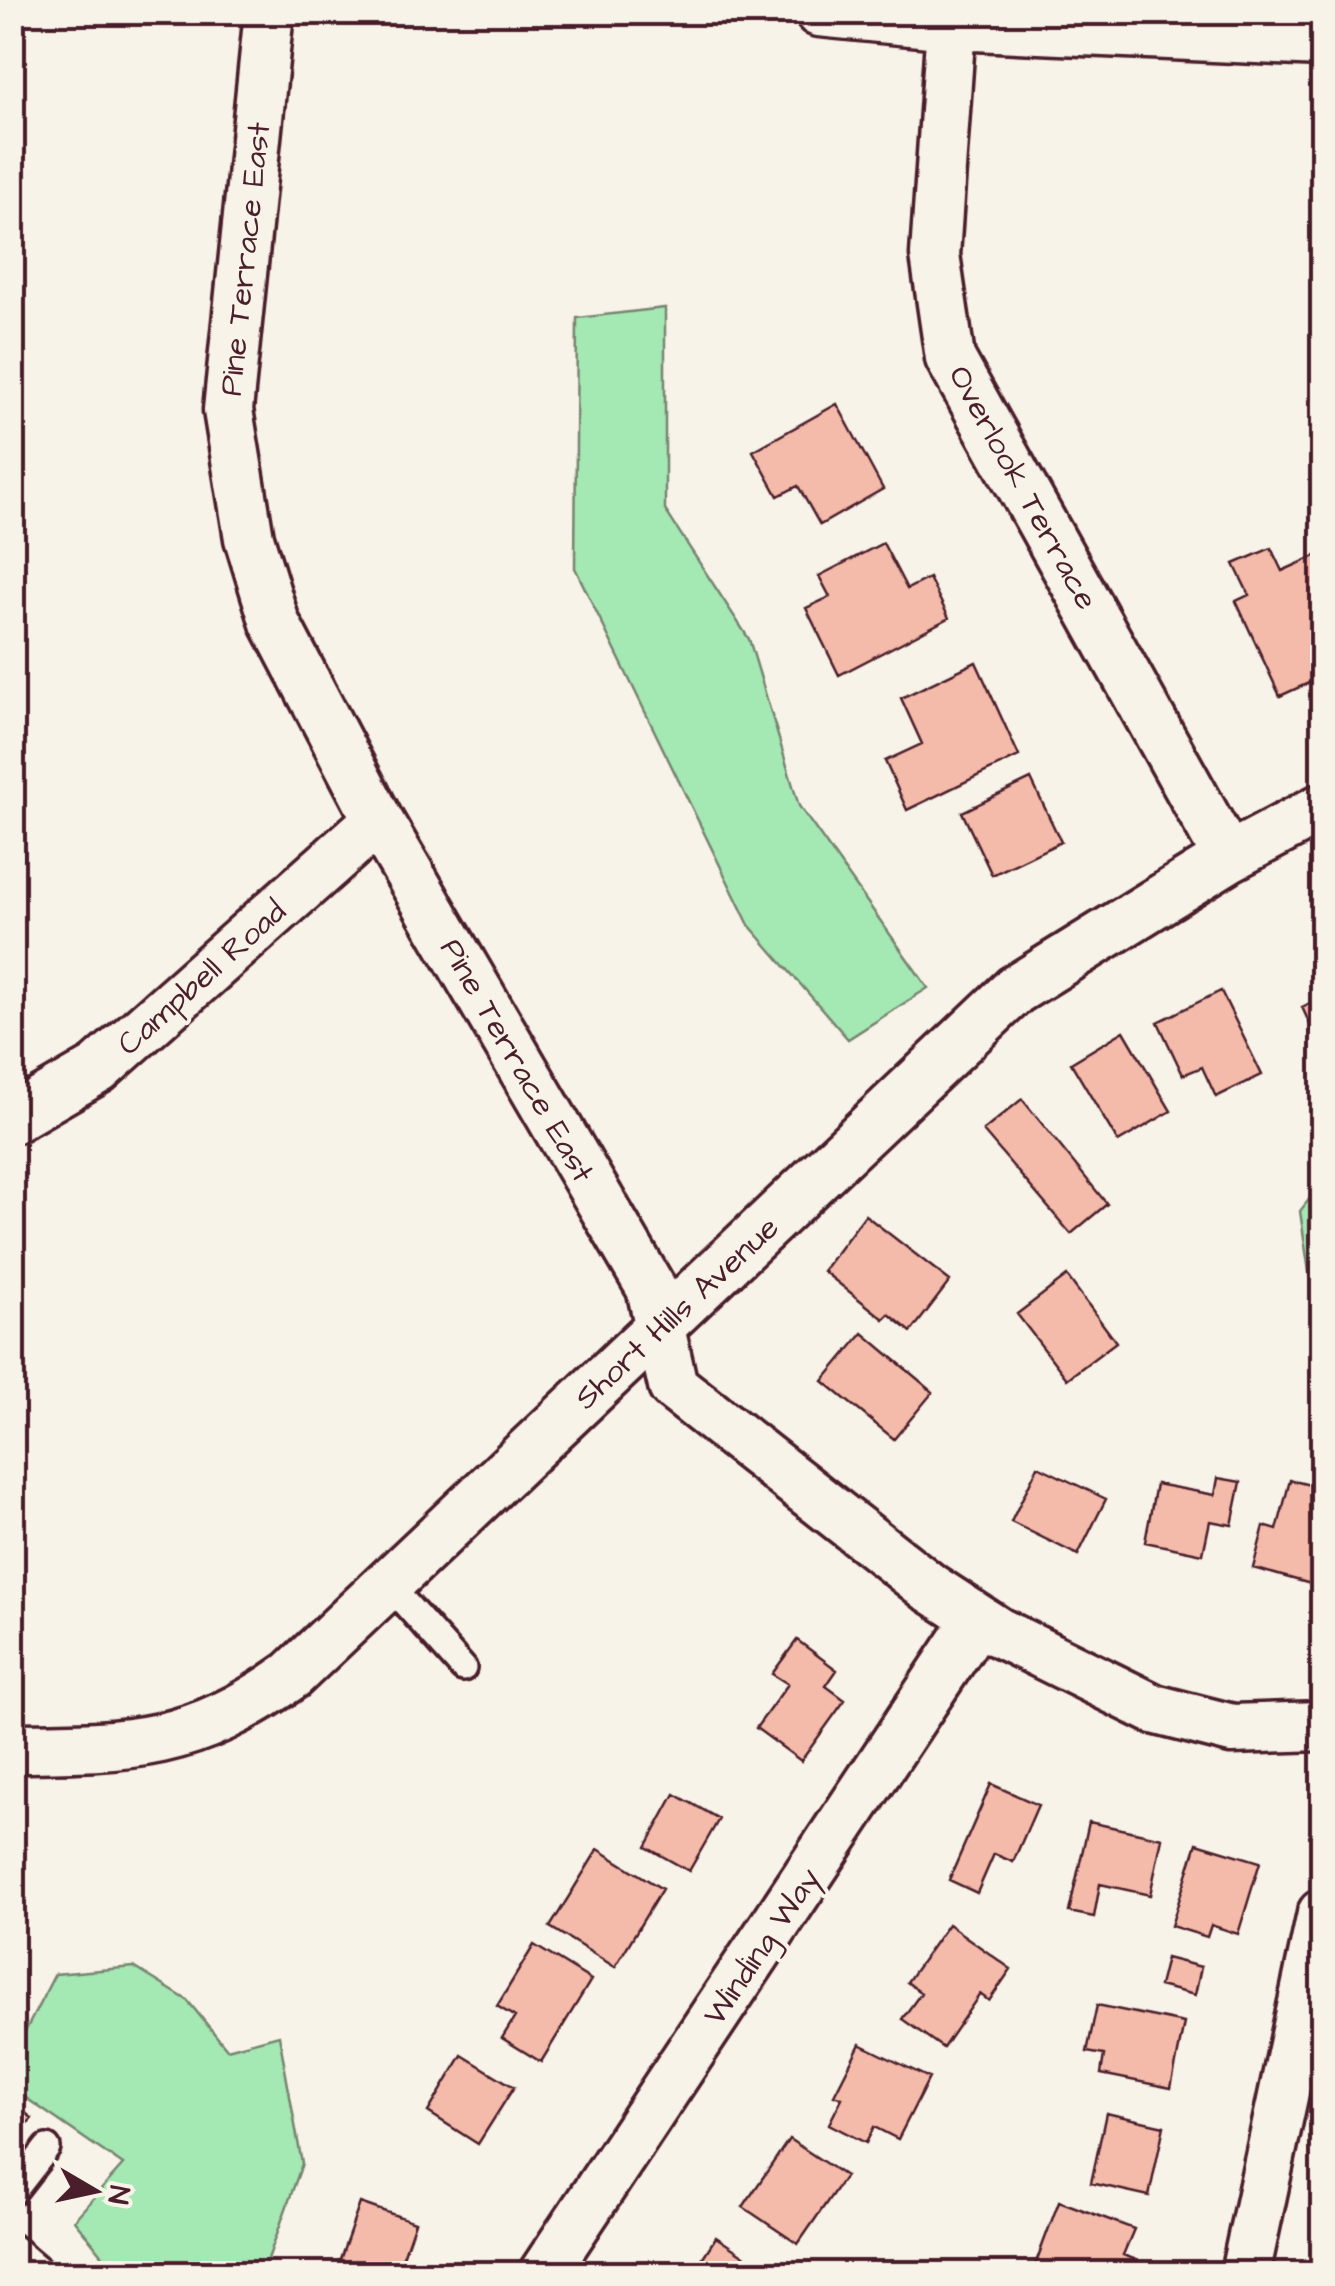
<svg xmlns="http://www.w3.org/2000/svg" width="1335" height="2286" font-family="'Architects Daughter',sans-serif">
	<style>
		.green { fill: #a4e8b3; stroke: #77846f; stroke-width: 2.5 }
		.building { fill: #f4bbaa; stroke: #4a1f2b; stroke-width: 2.5 }
		.lines { fill: none; stroke-linecap: round; stroke-linejoin: round }
		.service-casing { stroke: #4a1f2b; stroke-width: 32 }
		.minor-casing { stroke: #4a1f2b; stroke-width: 55 }
		.service { stroke: #f7f3e8; stroke-width: 25 }
		.minor { stroke: #f7f3e8; stroke-width: 48 }
		.labels { text-anchor: middle; stroke-width: 8; stroke-linejoin: round; paint-order: stroke }
		.street-label { font-size: 32px; fill: #4a1f2b; stroke: #f7f3e8 }
	</style>
	<rect width="100%" height="100%" fill="#f7f3e8"/>
	<filter id="ink" filterUnits="userSpaceOnUse"><feTurbulence type="fractalNoise" baseFrequency=".01" numOctaves="2"/><feDisplacementMap in="SourceGraphic" scale="20" xChannelSelector="R" yChannelSelector="G"/><feConvolveMatrix kernelMatrix="1 2 1 2 8 2 1 2 1" color-interpolation-filters="sRGB"/></filter>
	<g filter="url(#ink)">
		<path class="green" d="M665 308V510L749 639 799 806 928 988 848 1039 749 925 575 568 577 318Z
			M12 723 20 757 25 859 13 861Z
			M1322 1183V1360L1300 1211Z
			M134 1967 187 2000 227 2049 279 2035 302 2164 263 2273H117L74 2220 123 2165 13 2089V2055L55 1974Z"/>
		<path class="building" d="M837 404 883 489 820 525 798 486 778 496 753 451Z
			M883 543 907 589 929 578 949 618 839 675 806 608 830 597 819 576Z
			M1271 548 1282 571 1322 553V677L1280 696 1236 601 1249 595 1234 564Z
			M976 662 1019 756 907 810 885 761 922 744 901 698Z
			M1031 779 1061 842 992 875 962 812Z
			M1221 991 1262 1075 1216 1097 1202 1067 1183 1075 1158 1022Z
			M1322 997V1051L1302 1007Z
			M1124 1031 1171 1111 1118 1142 1071 1063Z
			M1022 1099 1107 1204 1071 1234 983 1131Z
			M865 1215 950 1281 911 1332 889 1314 884 1319 823 1271Z
			M1067 1276 1116 1342 1067 1379 1017 1314Z
			M863 1333 933 1392 894 1439 823 1381Z
			M1038 1466 1106 1499 1078 1555 1011 1522Z
			M1218 1478 1241 1482 1232 1525 1210 1521 1203 1554 1145 1542 1156 1484 1215 1495Z
			M1290 1480 1322 1488V1587L1253 1568 1264 1526 1277 1530Z
			M797 1640 837 1670 826 1686 845 1700 801 1761 756 1728 788 1684 772 1674Z
			M991 1784 1038 1805 1013 1862 994 1854 977 1893 949 1880Z
			M675 1794 719 1819 689 1871 646 1847Z
			M1089 1822 1162 1838 1150 1895 1100 1884 1094 1917 1069 1912Z
			M1197 1843 1260 1862 1238 1934 1211 1925 1207 1937 1171 1926Z
			M598 1849 662 1889 615 1967 550 1927Z
			M948 1924 1011 1969 989 2001 980 1994 943 2048 902 2019 921 1993 907 1982Z
			M534 1945 591 1980 541 2062 502 2038 515 2017 497 2006Z
			M1166 1958 1201 1967 1195 1995 1159 1986Z
			M1097 2005 1184 2023 1171 2088 1101 2074 1104 2055 1087 2052Z
			M860 2044 929 2078 898 2139 874 2127 866 2143 829 2124 842 2098 834 2095Z
			M462 2055 514 2087 478 2144 428 2112Z
			M12 2103 32 2118 12 2143Z
			M1106 2113 1164 2126 1149 2196 1091 2183Z
			M789 2139 845 2176 798 2244 743 2207Z
			M1059 2201 1134 2229 1123 2255 1134 2259 1128 2274H1059L1035 2265Z
			M360 2203 415 2222 397 2274H335Z
			M716 2237 771 2274H692Z"/>
		<g class="lines">
			<g class="service-casing">
				<path id="service" d="M388 1584 463 1668
					M12 2193 47 2148
					M12 2247 44 2274"/>
			</g>
			<g class="minor-casing">
				<path id="minor" d="M269 12 228 410 249 538 275 623 378 820 651 1288 673 1386 929 1587 998 1632 1154 1709 1232 1729 1322 1726
					M819 12 951 25 1322 42
					M951 25 935 255 950 358 1228 858
					M12 1119 98 1069 378 820
					M12 1748C133 1747 191 1747 292 1675L1015 990 1228 858 1322 808
					M543 2274 978 1619
					M1245 2274 1322 1914"/>
			</g>
			<use href="#service" class="service"/>
			<use href="#minor" class="minor"/>
		</g>
	</g>
	<g class="labels">
		<g class="street-label">
			<text transform="translate(244 259) rotate(-84)" y="11">Pine Terrace East</text>
			<text transform="translate(1024 487) rotate(61)" y="11">Overlook Terrace</text>
			<text transform="translate(201 977) rotate(-42)" y="11">Campbell Road</text>
			<text transform="translate(518 1060) rotate(60)" y="11">Pine Terrace East</text>
			<text transform="translate(676 1312) rotate(-43)" y="11">Short Hills Avenue</text>
			<text transform="translate(761 1946) rotate(-56)" y="11">Winding Way</text>
		</g>
	</g>
	<rect width="1335" height="2286" fill="none" stroke="#f7f3e8" stroke-width="50"/>
	<rect x="25" y="25" width="1285" height="2236" fill="none" stroke="#4a1f2b" stroke-width="4" filter="url(#ink)"/>
	<g transform="translate(95 2191) rotate(99)" stroke="#f7f3e8" stroke-width="8" paint-order="stroke">
	<path d="M0-8L18 38L0 25L-18 38Z" fill="#4a1f2b"/>
	<text y="-15" font-size="28" font-weight="bold" text-anchor="middle" fill="#4a1f2b">N</text>
	</g>
</svg>
